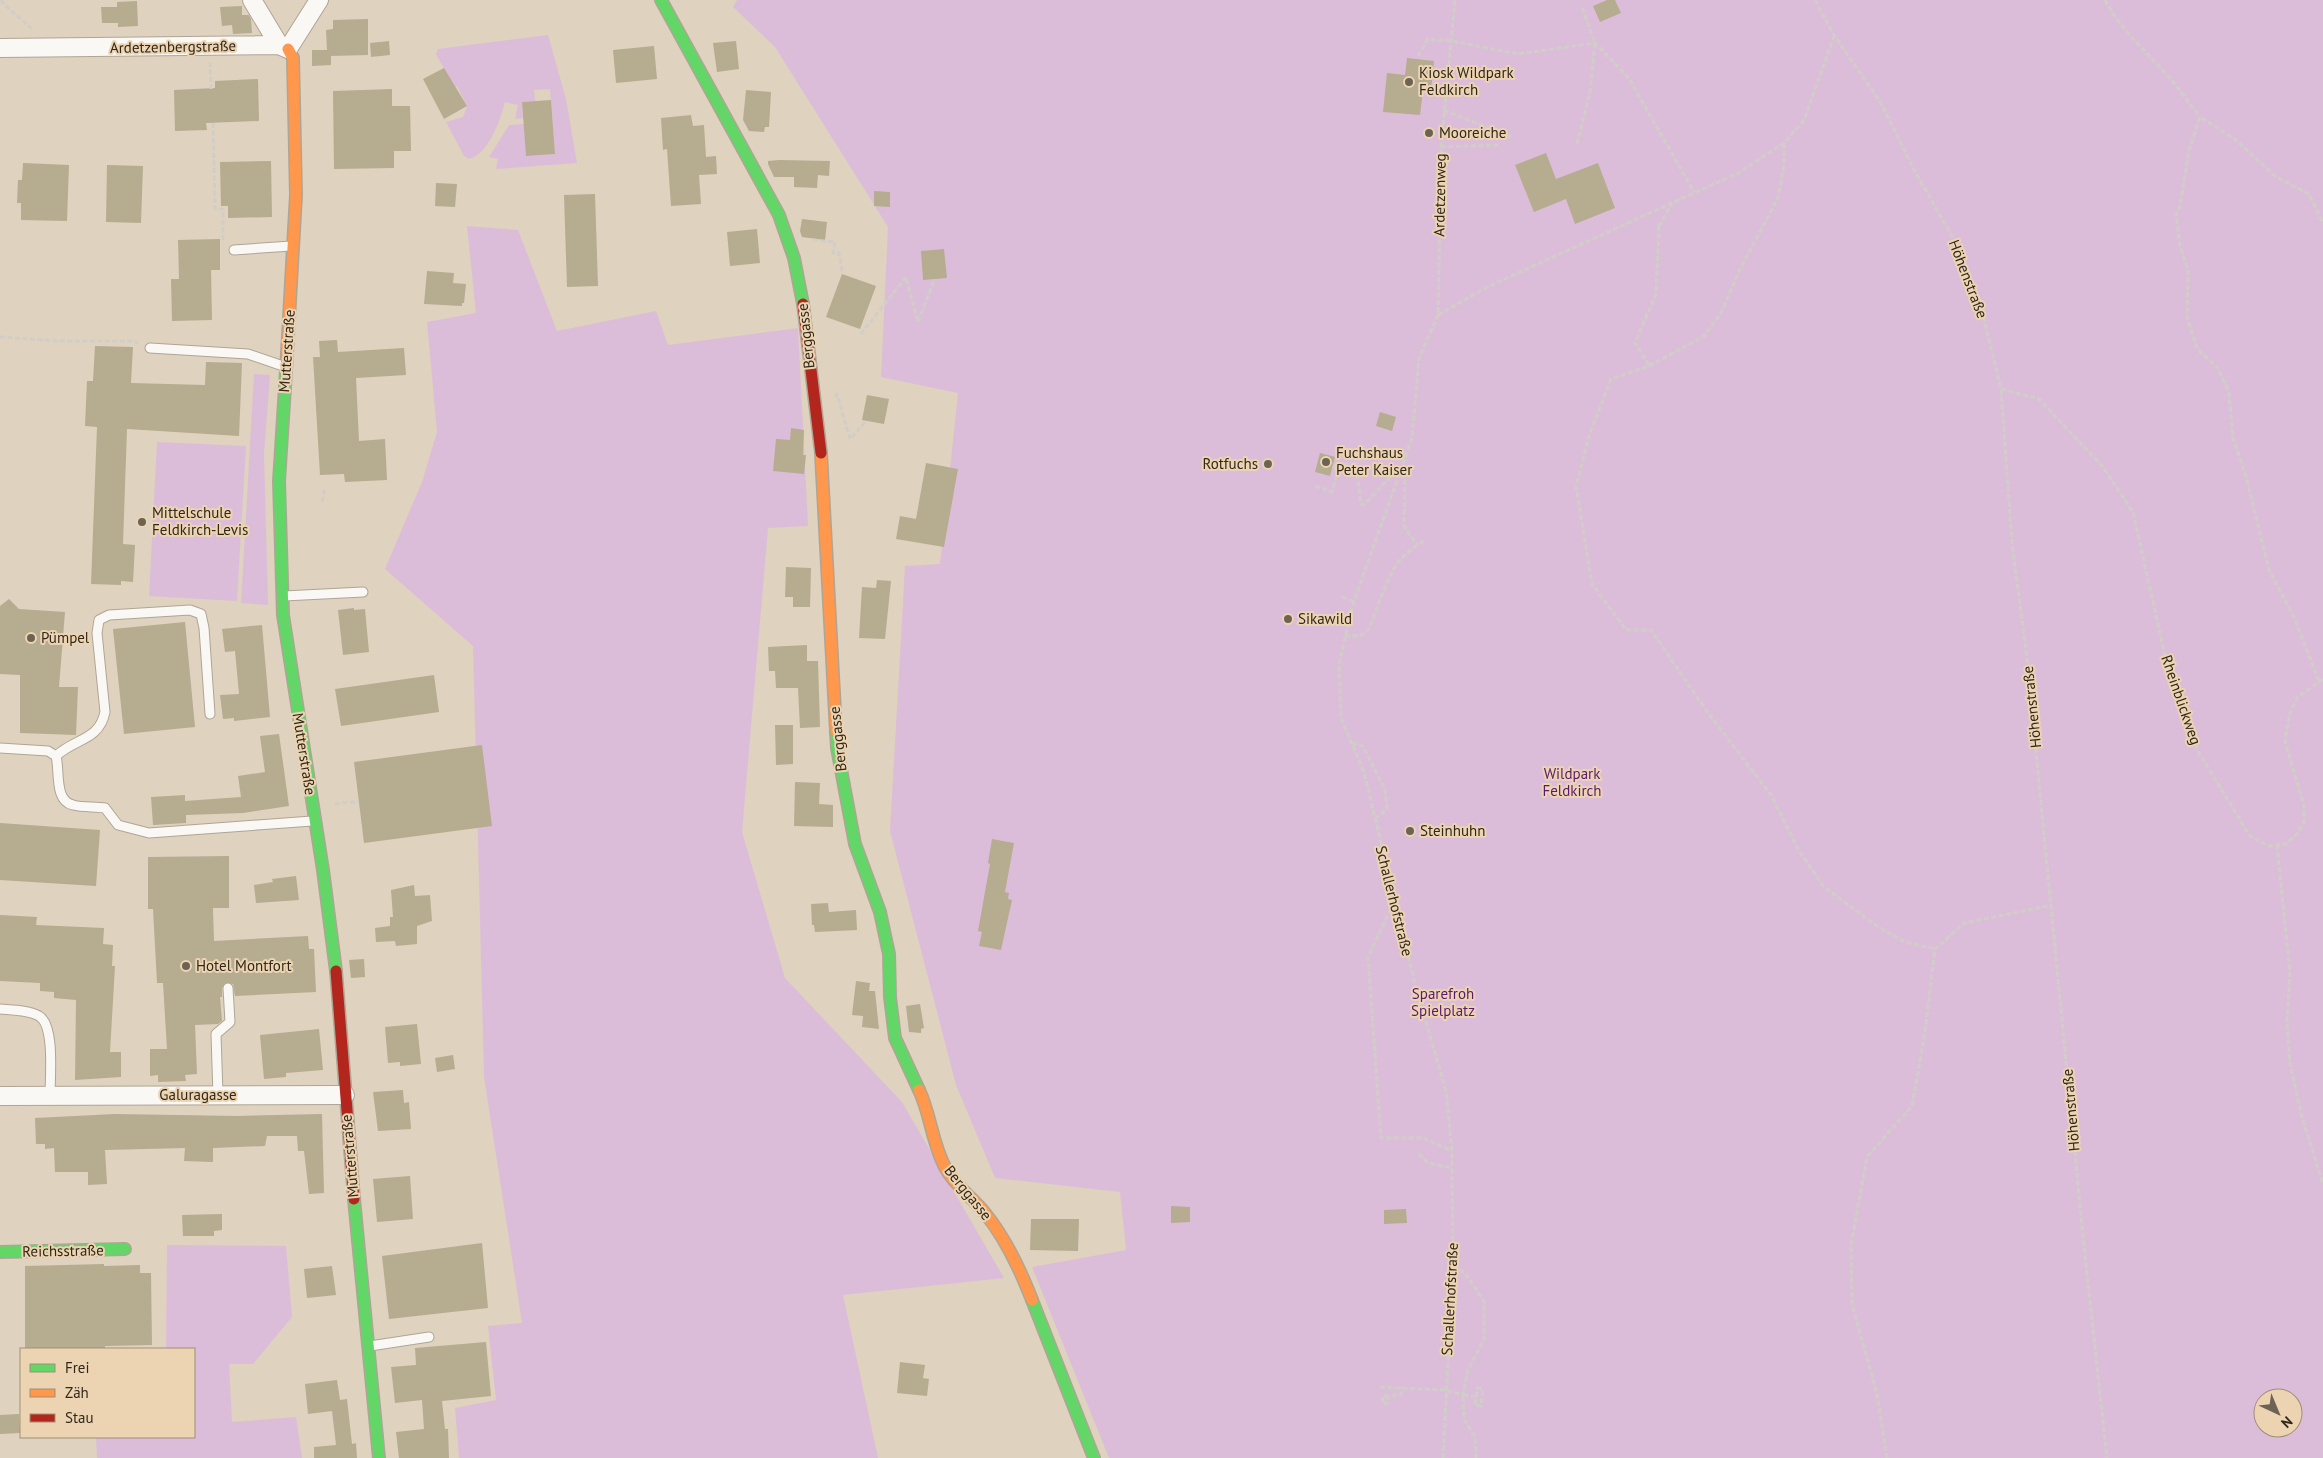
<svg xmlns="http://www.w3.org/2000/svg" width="2323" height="1458" font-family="'PT Sans',sans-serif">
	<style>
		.green { fill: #dcbdd9; fill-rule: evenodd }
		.building { fill: #b6ac90 }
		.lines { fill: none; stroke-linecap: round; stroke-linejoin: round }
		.lane-casing { stroke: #afa596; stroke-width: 11 }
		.street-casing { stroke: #afa596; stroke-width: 20 }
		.fast-casing { stroke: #afa596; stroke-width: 14 }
		.slow-casing { stroke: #afa596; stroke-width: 14 }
		.jam-casing { stroke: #afa596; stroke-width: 14 }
		.path { stroke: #d1cec8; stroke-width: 3; stroke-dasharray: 5 2.5; stroke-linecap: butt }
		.lane { stroke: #faf8f5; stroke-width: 9 }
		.street { stroke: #faf8f5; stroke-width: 18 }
		.fast { stroke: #63d668; stroke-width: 11 }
		.slow { stroke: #ff974d; stroke-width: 11 }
		.jam { stroke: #b3261e; stroke-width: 11 }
		.poi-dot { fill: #6d6354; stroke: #ecd4b2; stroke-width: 2 }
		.labels { text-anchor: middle; stroke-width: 4; stroke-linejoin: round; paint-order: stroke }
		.street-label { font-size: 15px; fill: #30271a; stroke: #ecd4b2 }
		.poi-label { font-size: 15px; fill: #30271a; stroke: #ecd4b2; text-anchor: start }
		.park-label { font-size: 15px; fill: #591970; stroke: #ecd4b2 }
	</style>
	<rect width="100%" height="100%" fill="#dfd2bf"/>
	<path class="green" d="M737 0H2323V1458H1109L1032 1267 1126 1250 1120 1192 995 1178 956 1085 890 831 905 566 940 564 958 393 881 377 888 227 775 47 733 7ZM2263 1398H2293V1428H2263Z
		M548 35 566 99 577 163 496 169 498 159 489 157 509 125 524 124 526 156 555 154 550 89 534 90 535 101 522 102 523 118 515 119 518 105 505 102C500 120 489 154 469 159L464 156 446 122 463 117 467 106 457 86 454 87 436 54 438 49Z
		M467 226 518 230 557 331 656 311 668 345 798 328 808 526 768 528 742 832 785 978 902 1102 1004 1278 843 1295 878 1458H459L455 1408 496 1400 488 1326 522 1323 484 1077 473 646 385 569 422 482 437 432 427 322 476 313Z
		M254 374 270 375 264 454 268 605 241 603Z
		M157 442 246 446 237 601 149 596Z
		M167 1245 286 1246 292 1317 253 1364H229L232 1422 296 1417 302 1458H97L96 1437H194V1349H166Z"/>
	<path class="building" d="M1607 0H1615L1621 13 1600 22 1593 6Z
		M137 1 138 26 118 27V23H102L101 7H117V2Z
		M242 6V15H249L251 19 252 33 233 34 232 25 222 26 220 7Z
		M368 19V55L331 56V65L312 66V50H327L326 30 333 29V20Z
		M389 41 390 55 371 57 370 43Z
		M736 41 739 69 717 72 713 43Z
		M654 46 657 79 616 83 613 50Z
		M1407 58 1434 61 1431 90H1423L1420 115 1383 112 1387 73 1405 75Z
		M444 68 467 106 444 119 423 79Z
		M258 79 259 121 206 123 207 130 175 131 174 90 215 88V81Z
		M392 89V106H410L411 151H394V168L334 169 333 91Z
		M746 90 771 92 769 127H765L764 132 749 131 743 120Z
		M551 100 555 154 526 156 522 102Z
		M691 115 693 126 704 125 706 157 716 156 717 174 699 175 701 204 671 206 667 149 663 150 661 118Z
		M1546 153 1556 179 1598 163 1615 208 1575 224 1566 199 1534 212 1515 165Z
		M779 160 830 161 829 176 818 175 817 188 794 187V177H774L768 164V161Z
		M271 161 272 217 228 218V206H221L220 162Z
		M23 163 69 165 67 221 21 220V203H17L18 180H22Z
		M107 165 143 166 141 223 106 222Z
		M436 183 457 184 455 207 435 206Z
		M874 191 890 192V207L874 206Z
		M595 194 598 286 567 287 564 195Z
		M802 219 827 222 825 240 802 237 800 231Z
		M757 229 760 263 730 266 727 232Z
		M220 239V270H211L212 320 172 321 171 279H179L178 240Z
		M944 249 947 278 923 280 921 251Z
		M427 271 454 273 453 283 466 284 464 303H462V306L424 304Z
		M842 274 876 286 860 329 826 317Z
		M337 340 338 352 404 348 406 375 356 378 359 441 385 439 387 480 345 482 344 474 320 475 313 357H320L319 341Z
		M95 346 133 347 131 383 205 385 206 362 242 363 239 436 127 429 123 544 135 545 133 582 121 581V585L91 584 97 427 85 426 87 381H93Z
		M867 395 889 399 884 424 862 420Z
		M1380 412 1396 417 1392 431 1376 426Z
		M791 428 804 430 803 455H806L804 474 773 471 776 439 790 440Z
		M1320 453 1335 457 1330 476 1315 472Z
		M926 463 958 469 944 547 896 539 900 516 916 519Z
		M786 567 811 568 810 607H793V597H785Z
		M877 580 891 581 885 639 859 638 862 587 876 588Z
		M9 599 19 609 65 612 59 687H78L76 735 20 733V675L0 674V606Z
		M354 608V610L365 609 369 652 343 655 338 610Z
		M185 622 195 727 124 734 113 629Z
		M262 625 270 717 234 721V718L223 719 220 695 239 694 235 651 225 652 222 629Z
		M807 645V661H818L820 727 800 728 798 688H776L775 671H769L768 647Z
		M434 675 439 712 341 726 335 689Z
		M775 725H793V764L776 765Z
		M279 734 289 806 243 813 186 815V823L153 825 151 797 185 795V801L241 797 238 776 265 772 260 736Z
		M482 745 492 826 364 843 354 762Z
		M795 782 820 783 819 804 833 805V827L794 826Z
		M0 823 100 830 96 886 0 880Z
		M992 839 1014 843 1005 892 1009 893 1008 899 1012 900 1001 950 979 946 982 932 978 931 990 864 988 863Z
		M229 856V908H213L214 941 308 936 309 949H314L316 992 235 996 233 984 225 983 222 988V997H220L222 1021 218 1024 195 1025 197 1074 185 1075 186 1081 158 1082V1075L150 1076V1049H167L163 983H157L153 909H148V857Z
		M296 876 299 900 256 903 254 885 273 882 272 879Z
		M414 885 415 896 430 895 432 921 417 926V944L396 946 395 941 376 942 375 928 390 926V917H393L391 890Z
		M828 903 829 912 856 910 857 930 815 932 814 925H812L811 904Z
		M0 915 37 917 36 925 104 928 103 944 113 945 112 966H115L110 1052H121V1077L75 1080 76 1000 54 998V992L40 991V983L0 981Z
		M364 959 365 977 351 978 349 960Z
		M856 981 870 983 869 991H875L879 1029 862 1027 863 1016 852 1015Z
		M920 1004 924 1028 921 1029V1033L909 1032 906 1006Z
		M417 1024 421 1064 400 1066V1062L388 1063 385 1027Z
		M319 1029 323 1070 286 1073V1077L264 1079 260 1035Z
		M453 1055 455 1069 437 1072 435 1058Z
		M403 1090 404 1103 409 1102 411 1129 378 1131 373 1092Z
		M115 1114 238 1116 322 1114 324 1193 309 1194 304 1151H298L297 1136H267L265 1146 213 1148V1162L184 1161 185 1148 105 1150 107 1184 88 1185V1172H55L54 1148 45 1149V1144H36L35 1118Z
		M410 1176 413 1219 377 1222 373 1179Z
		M1171 1206 1190 1207V1222L1171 1223Z
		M1406 1209 1407 1223 1384 1224V1210Z
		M222 1214V1230L214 1231V1236H183L182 1215Z
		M1031 1219H1079L1078 1251 1030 1250Z
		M482 1243 488 1308 389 1319 382 1256Z
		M104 1264V1266L140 1265V1273H151L152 1345 105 1346V1349H25V1266Z
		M332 1266 336 1295 307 1298 304 1269Z
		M486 1342 491 1396 442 1401 445 1429H448L449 1458H399L396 1432 424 1429 422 1400 395 1403 391 1367 416 1365 415 1348Z
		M900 1362 925 1365 923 1378 929 1379 927 1396 897 1393Z
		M337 1380 340 1400 347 1399 352 1444 356 1443 357 1458H314V1447L336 1445 332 1411 308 1414 305 1384Z
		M19 1414 20 1433 0 1434V1415Z"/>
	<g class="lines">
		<g class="lane-casing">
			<path id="lane" d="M234 250 291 246
				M150 348 248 354 283 366
				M284 596 363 592
				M0 748 48 751 56 756C60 771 54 801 73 805 84 808 95 806 105 808L118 825 149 833 312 821
				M56 756C75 738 99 741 105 712L97 633 99 620 109 615 190 610 201 614 204 628 210 714
				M0 1009C11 1010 29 1010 39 1016 55 1025 50 1077 50 1096
				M218 1095 216 1034 230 1022 228 988
				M370 1346 429 1337"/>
		</g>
		<g class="street-casing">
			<path id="street" d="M252 0 279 45
				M0 48 279 45 288 49 319 0
				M0 1096 345 1095"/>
		</g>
		<g class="fast-casing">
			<path id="fast" d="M661 0 779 215 794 258 803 304
				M286 371 279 481 283 615 323 870 336 971
				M836 731 837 748 855 844 880 912 889 954 890 997 895 1038 919 1090
				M354 1199 379 1458
				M0 1252 125 1249
				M1032 1300 1094 1458"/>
		</g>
		<g class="slow-casing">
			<path id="slow" d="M286 371 296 195 293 58 288 49
				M821 453 836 731
				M919 1090C931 1115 932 1144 946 1169 955 1186 973 1198 985 1213 1006 1239 1020 1269 1032 1300"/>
		</g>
		<g class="jam-casing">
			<path id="jam" d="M803 304 821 453
				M336 971 354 1199"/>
		</g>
		<path class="path" d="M1 0C9 11 21 18 31 28L28 29
			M1815 0 1834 35 1881 103 1913 168 1956 243 1981 307 2001 389 2012 544 2026 649 2083 1237 2107 1458
			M2105 0C2121 30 2147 52 2169 77 2180 90 2190 104 2200 117
			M1418 56 1428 39 1452 41 1518 54 1595 43 1628 77 1694 192
			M210 62 211 89
			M1444 110 1513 138
			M213 123 215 209H223V242
			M1784 143V164L1778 198 1741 267 1721 313 1704 336 1649 366 1611 379 1590 433 1576 486 1592 584 1626 630H1651L1706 710 1771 795 1798 849 1823 886 1877 926 1905 942 1935 949
			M1577 144 1590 92 1595 43 1582 7
			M1441 147 1500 145
			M1659 226 1672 203
			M813 240 835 242 833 253H839L842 271
			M1438 315 1487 287 1738 173 1784 143 1804 120 1834 36
			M861 334 906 277 918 322 934 280
			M0 337 58 341H133L138 343
			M1649 365 1635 343 1656 294 1659 226
			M2001 389 2039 399 2103 467 2133 512 2169 674 2199 753 2250 836 2269 846 2286 844 2298 833 2304 821V806L2285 741 2287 728 2290 712 2298 697 2323 679
			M836 397 837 394 850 439 866 421
			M1333 466 1338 471 1347 464H1356L1361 504 1364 505 1391 476 1401 474 1405 480 1404 526 1417 545
			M1315 486 1332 492 1338 471
			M322 502 325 488
			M1342 597 1354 602
			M1345 635C1370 639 1369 628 1376 610 1381 597 1391 571 1399 561 1406 552 1418 545 1426 539
			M2319 681 2293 615 2269 570 2246 477 2233 437 2229 393 2218 368 2198 350 2187 318 2188 271 2180 245 2176 214 2180 207 2189 150 2200 117 2236 140 2276 177 2309 194 2323 224
			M1352 743 1363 746 1385 790 1387 809 1374 820
			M335 804 359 801
			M2277 845 2290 973 2287 1022 2290 1063 2301 1114 2323 1184
			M1394 902 1368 957 1381 1138H1423L1452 1151
			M1419 1154 1428 1163 1452 1168
			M1380 1387 1445 1390 1463 1395 1468 1369 1484 1340V1301L1465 1273 1453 1267
			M1477 1388 1483 1389 1481 1406 1475 1405Z
			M1388 1395V1403L1383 1404V1396L1401 1395 1402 1387
			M1476 1397 1463 1395 1464 1419 1475 1437 1476 1458
			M1443 1458 1453 1267 1452 1151 1446 1091 1415 984 1364 772 1341 718 1339 664 1352 607 1412 438 1419 358 1438 315 1441 147 1455 0
			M1887 1458 1877 1394 1852 1304 1851 1245 1867 1157 1912 1106 1925 1032 1935 949 1964 923 2052 905"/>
		<use href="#lane" class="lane"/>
		<use href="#street" class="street"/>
		<use href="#fast" class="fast"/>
		<use href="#slow" class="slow"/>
		<use href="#jam" class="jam"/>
	</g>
	<g class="poi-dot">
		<circle cx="1409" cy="82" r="5"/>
		<circle cx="1429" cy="133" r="5"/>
		<circle cx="1326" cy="462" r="5"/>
		<circle cx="1268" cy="464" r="5"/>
		<circle cx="142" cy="522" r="5"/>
		<circle cx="1288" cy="619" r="5"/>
		<circle cx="31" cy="638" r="5"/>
		<circle cx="1410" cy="831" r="5"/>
		<circle cx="186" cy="966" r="5"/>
	</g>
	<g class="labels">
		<g class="street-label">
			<text transform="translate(173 47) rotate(-1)" y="5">Ardetzenbergstraße</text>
			<text transform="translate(1440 195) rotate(-89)" y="5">Ardetzenweg</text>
			<text transform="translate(1968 279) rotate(69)" y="5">Höhenstraße</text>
			<text transform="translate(806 336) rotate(-96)" y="5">Berggasse</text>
			<text transform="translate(287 351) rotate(-86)" y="5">Mutterstraße</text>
			<text transform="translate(2181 700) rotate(71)" y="5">Rheinblickweg</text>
			<text transform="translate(2032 707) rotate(-96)" y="5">Höhenstraße</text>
			<text transform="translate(838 739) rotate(-96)" y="5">Berggasse</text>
			<text transform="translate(304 754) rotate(81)" y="5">Mutterstraße</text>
			<text transform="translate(1394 901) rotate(76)" y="5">Schallerhofstraße</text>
			<text x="198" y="1100">Galuragasse</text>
			<text transform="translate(2071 1110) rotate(-95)" y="5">Höhenstraße</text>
			<text transform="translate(350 1156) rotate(-95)" y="5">Mutterstraße</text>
			<text transform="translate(968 1193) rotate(51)" y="5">Berggasse</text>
			<text transform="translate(63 1251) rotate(-1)" y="5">Reichsstraße</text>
			<text transform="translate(1450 1299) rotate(-87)" y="5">Schallerhofstraße</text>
		</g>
		<g class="poi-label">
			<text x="1419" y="78">Kiosk Wildpark<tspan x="1419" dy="17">Feldkirch</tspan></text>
			<text x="1439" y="138">Mooreiche</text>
			<text x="1336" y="458">Fuchshaus<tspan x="1336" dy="17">Peter Kaiser</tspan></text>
			<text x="1258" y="469" text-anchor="end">Rotfuchs</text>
			<text x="152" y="518">Mittelschule<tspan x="152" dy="17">Feldkirch-Levis</tspan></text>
			<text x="1298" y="624">Sikawild</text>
			<text x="41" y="643">Pümpel</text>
			<text x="1420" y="836">Steinhuhn</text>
			<text x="196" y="971">Hotel Montfort</text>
		</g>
		<g class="park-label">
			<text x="1572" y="779">Wildpark<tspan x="1572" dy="17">Feldkirch</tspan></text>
			<text x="1443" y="999">Sparefroh<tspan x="1443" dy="17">Spielplatz</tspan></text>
		</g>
	</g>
	<rect x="20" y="1348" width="175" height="90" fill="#ecd4b2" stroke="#a18f75"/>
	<rect x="30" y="1364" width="25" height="8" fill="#63d668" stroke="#a18f75"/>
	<text x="65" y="1373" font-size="15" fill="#30271a">Frei</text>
	<rect x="30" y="1389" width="25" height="8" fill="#ff974d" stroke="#a18f75"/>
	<text x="65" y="1398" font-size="15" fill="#30271a">Zäh</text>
	<rect x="30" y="1414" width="25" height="8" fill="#b3261e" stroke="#a18f75"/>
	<text x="65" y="1423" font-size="15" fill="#30271a">Stau</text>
	<g transform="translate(2278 1413) rotate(136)"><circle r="24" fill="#ecd4b2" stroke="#a18f75"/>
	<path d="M0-4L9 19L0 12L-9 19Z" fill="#6d6354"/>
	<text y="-8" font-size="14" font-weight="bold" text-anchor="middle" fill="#30271a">N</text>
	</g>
</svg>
